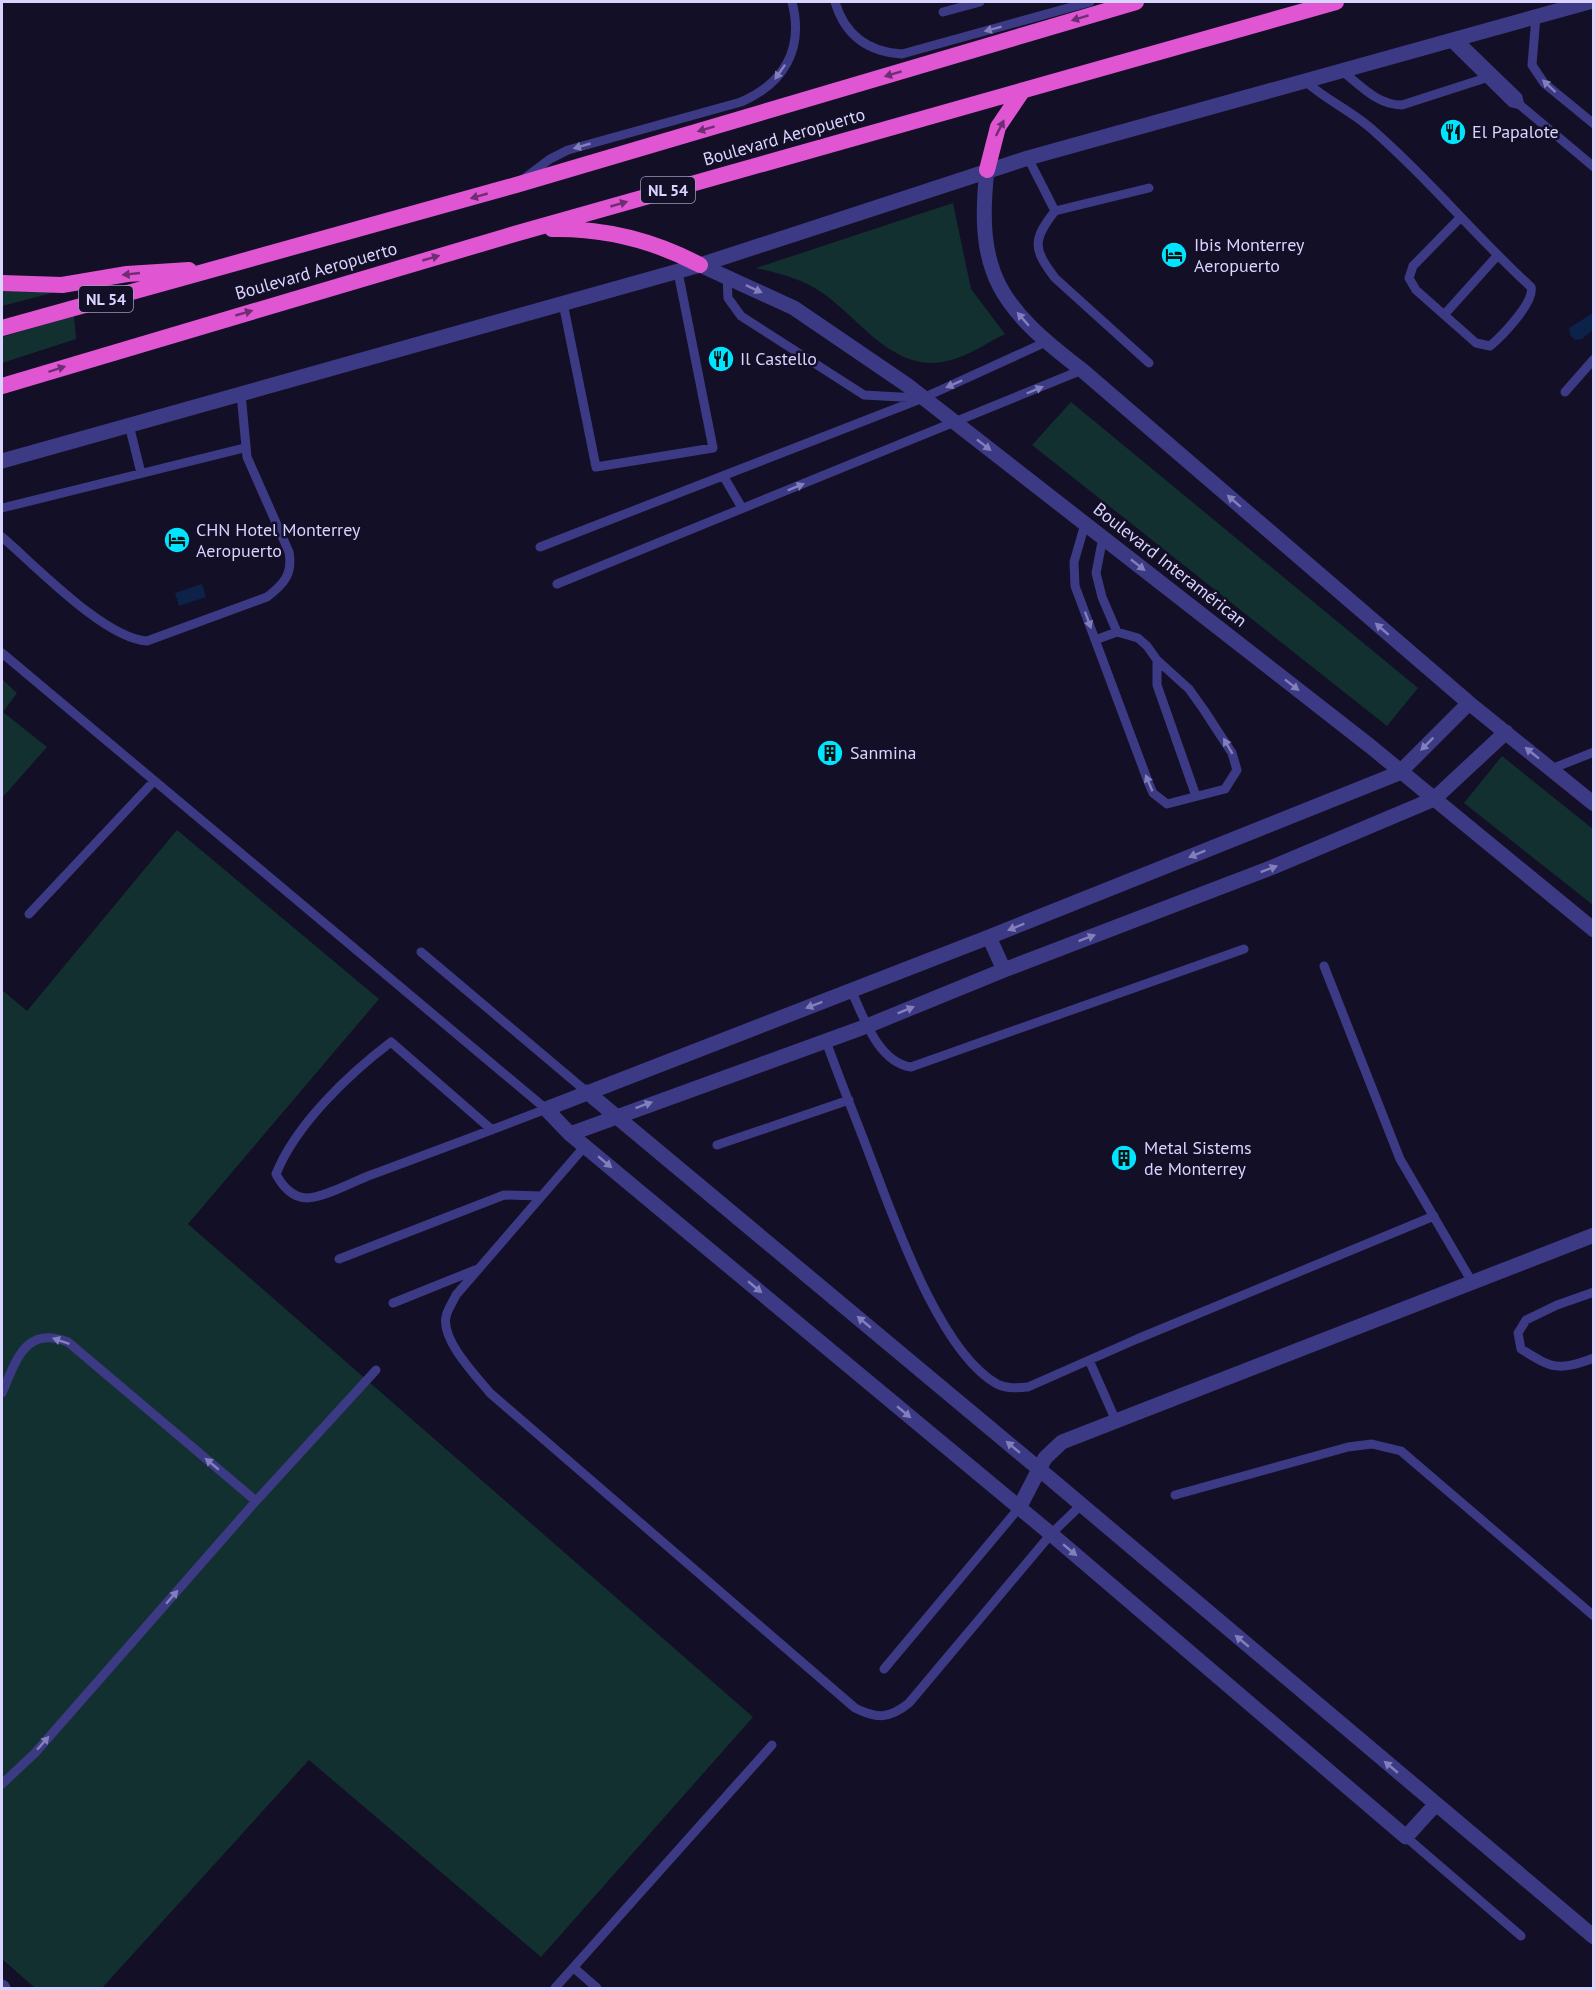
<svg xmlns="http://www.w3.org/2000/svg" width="1595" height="1990" font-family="'PT Sans',sans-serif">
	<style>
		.green { fill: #12302f }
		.water { fill: #0c2248 }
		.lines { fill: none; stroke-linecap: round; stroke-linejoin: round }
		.service { stroke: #3d3a85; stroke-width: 9 }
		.minor { stroke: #3d3a85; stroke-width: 15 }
		.trunk { stroke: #e055d1; stroke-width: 16 }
		.oneway { fill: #6f2e73 }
		.oneway2 { fill: #837fbc }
		.labels { text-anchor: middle; stroke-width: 5; stroke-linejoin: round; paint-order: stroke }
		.shield { fill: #130f26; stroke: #9e99be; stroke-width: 1.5 }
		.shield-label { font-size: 16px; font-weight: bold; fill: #d9d4ff }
		.poi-label { font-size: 18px; fill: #d9d4ff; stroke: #130f26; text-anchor: start }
		.street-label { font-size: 18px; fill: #d9d4ff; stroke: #130f26 }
	</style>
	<rect width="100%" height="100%" fill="#130f26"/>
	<path class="green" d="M953 203 971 289 1005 334C988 342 970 355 951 360 896 376 863 322 824 294 805 280 779 273 756 268Z
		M2 285 52 293 2 306Z
		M74 316 76 339 2 363V337Z
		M1071 402 1418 688 1387 726 1032 445Z
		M2 679 17 693 3 712 47 747 2 798Z
		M1502 756 1593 829V905L1464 803Z
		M177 830 379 999 188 1224 753 1717 541 1957 309 1760 102 1988H35L2 1959V990L27 1011Z"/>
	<path class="water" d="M1593 313V330L1582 339 1575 340 1570 335 1569 328Z
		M202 584 206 597 179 606 175 593Z"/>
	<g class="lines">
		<path class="service" d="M835 2C845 35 867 52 902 54L1090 2
			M943 12 980 2
			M1536 16 1532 65 1544 83 1594 124
			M1457 38 1518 97 1520 105
			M1448 40 1512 103 1520 105 1594 167
			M1341 70C1360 85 1377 105 1402 105L1495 75
			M1305 81C1327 101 1354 112 1375 132 1430 180 1477 238 1531 287 1535 302 1502 336 1490 346L1476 343 1416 290 1409 278 1413 266 1460 218
			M1028 158 1055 211C1032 240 1033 249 1055 278L1149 363
			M522 180 550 159 568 150 741 102C785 83 804 48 792 2
			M1055 211 1149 188
			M727 277 728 298 741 316 864 395 918 398
			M563 303 596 467 713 448 678 272
			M1444 315 1497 256
			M1565 392 1594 359
			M129 425 141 473
			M724 477 742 508
			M2 508 244 448
			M1085 524 1074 562 1075 586 1149 784 1153 793 1167 804 1225 789 1237 770 1232 753 1204 710 1189 689 1157 660 1147 646 1138 638 1117 632 1095 640
			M2 537C36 566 104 638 147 641L267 597C284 584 293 574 289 552L247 457 241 394
			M1103 537 1096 573 1102 597 1117 632
			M540 547 923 398 1046 342
			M557 584 1082 370
			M2 653 546 1109C487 1132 427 1154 368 1176 353 1182 323 1198 307 1198 293 1198 282 1186 276 1174 296 1124 349 1074 391 1042L492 1130
			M1157 660V685L1196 796
			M1551 769 1594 752
			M29 914 154 781
			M421 952 587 1092
			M1324 966 1400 1159 1472 1282
			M851 990C864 1018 878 1062 911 1067L1244 949
			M826 1041C839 1078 854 1114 868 1151 892 1213 938 1351 997 1384 1007 1389 1017 1388 1028 1387L1137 1339 1434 1216
			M717 1145 849 1100
			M585 1146 456 1295C453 1302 447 1310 446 1317 441 1340 476 1376 490 1393L855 1708C877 1719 889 1719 909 1703L1051 1534 1081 1505
			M339 1259 504 1195 541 1196
			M1594 1292 1557 1305 1526 1320 1518 1333 1521 1349C1553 1369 1558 1371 1594 1358
			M393 1303 475 1270
			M1089 1360 1116 1421
			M2 1393C16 1361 25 1325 68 1342L256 1501
			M1175 1495 1348 1447 1372 1444 1401 1451 1594 1616
			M884 1669 1019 1508
			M2 1784 35 1753 256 1501 376 1370
			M1406 1837 1521 1936
			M574 1968 597 1988
			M555 1988 772 1745"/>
		<path class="minor" d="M987 170C975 275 1001 308 1082 370L1469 703 1594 804
			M700 265 794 308 907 385 1370 746 1594 930
			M2 461 700 265 1028 158 1589 2
			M989 937 1004 970
			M587 1092 1039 1469 1594 1937
			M570 1134 867 1026 1004 970 1273 867 1434 799 1506 732
			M1019 1508 1045 1458 1062 1442 1594 1235
			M1436 1804 1406 1837 1051 1534 570 1134 546 1109 989 937 1399 773 1469 703
			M2 1987 3 1988"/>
		<path class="trunk" d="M987 170 998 127 1023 90
			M552 229C606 228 653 240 700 265
			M2 283 62 285 127 274 189 270
			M2 328 516 185 1136 2
			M2 386 518 233 1336 2"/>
	</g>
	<defs><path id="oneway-solid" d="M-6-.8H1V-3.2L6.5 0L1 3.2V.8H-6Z" transform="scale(1.5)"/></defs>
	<g class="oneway">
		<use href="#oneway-solid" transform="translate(1080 18) rotate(163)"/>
		<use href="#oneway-solid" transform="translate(893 74) rotate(163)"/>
		<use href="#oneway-solid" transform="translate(1000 128) rotate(-63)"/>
		<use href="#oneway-solid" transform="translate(706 129) rotate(163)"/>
		<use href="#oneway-solid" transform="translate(479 196) rotate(164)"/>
		<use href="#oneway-solid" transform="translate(619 204) rotate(-16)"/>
		<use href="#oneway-solid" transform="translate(431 258) rotate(-16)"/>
		<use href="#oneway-solid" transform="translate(131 274) rotate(174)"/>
		<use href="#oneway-solid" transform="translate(244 313) rotate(-16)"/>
		<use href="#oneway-solid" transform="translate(57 369) rotate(-18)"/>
	</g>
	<g class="oneway2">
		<use href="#oneway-solid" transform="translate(993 29) rotate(165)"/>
		<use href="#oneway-solid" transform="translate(780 72) rotate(125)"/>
		<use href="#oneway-solid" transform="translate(1549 86) rotate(-137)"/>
		<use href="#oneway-solid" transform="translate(582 146) rotate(164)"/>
		<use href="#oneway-solid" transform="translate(754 289) rotate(25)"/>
		<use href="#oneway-solid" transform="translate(1023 319) rotate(-131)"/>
		<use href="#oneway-solid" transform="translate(954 384) rotate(156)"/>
		<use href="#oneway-solid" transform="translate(1035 390) rotate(-23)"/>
		<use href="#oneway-solid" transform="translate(984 445) rotate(38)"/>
		<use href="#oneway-solid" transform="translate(796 487) rotate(-22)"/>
		<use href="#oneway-solid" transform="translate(1234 501) rotate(-139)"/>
		<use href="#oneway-solid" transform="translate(1138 565) rotate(38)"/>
		<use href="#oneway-solid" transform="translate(1088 620) rotate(70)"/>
		<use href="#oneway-solid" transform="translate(1382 629) rotate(-139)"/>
		<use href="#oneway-solid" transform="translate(1292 685) rotate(38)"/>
		<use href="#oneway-solid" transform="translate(1427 744) rotate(135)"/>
		<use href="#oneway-solid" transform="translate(1228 746) rotate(-120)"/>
		<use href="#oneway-solid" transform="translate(1532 753) rotate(-141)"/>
		<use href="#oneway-solid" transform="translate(1149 783) rotate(-113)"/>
		<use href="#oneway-solid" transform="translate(1197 854) rotate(158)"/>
		<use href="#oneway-solid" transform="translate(1269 869) rotate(-21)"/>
		<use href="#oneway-solid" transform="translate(1016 927) rotate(158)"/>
		<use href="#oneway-solid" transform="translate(1087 938) rotate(-21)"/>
		<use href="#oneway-solid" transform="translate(814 1005) rotate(159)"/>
		<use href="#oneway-solid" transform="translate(906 1010) rotate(-22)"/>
		<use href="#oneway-solid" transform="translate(644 1105) rotate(-20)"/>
		<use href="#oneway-solid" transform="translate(605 1162) rotate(40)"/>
		<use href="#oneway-solid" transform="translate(755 1287) rotate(40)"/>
		<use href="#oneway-solid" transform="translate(864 1322) rotate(-140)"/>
		<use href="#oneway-solid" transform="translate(61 1341) rotate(-161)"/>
		<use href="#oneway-solid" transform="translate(904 1412) rotate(40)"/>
		<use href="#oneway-solid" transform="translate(1013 1447) rotate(-140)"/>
		<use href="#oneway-solid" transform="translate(212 1464) rotate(-140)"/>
		<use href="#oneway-solid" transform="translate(1070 1550) rotate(40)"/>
		<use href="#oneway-solid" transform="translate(172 1597) rotate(-49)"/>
		<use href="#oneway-solid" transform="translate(1242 1641) rotate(-140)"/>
		<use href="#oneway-solid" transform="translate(43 1743) rotate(-49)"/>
		<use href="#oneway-solid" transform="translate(1391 1767) rotate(-140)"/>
	</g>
	<defs>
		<g id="restaurant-disc" transform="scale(1.35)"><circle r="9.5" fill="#00e5ff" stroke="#130f26"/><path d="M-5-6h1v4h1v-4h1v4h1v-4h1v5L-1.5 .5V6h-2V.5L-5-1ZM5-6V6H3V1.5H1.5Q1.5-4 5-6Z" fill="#111"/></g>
		<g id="hotel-disc" transform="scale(1.35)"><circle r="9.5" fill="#00e5ff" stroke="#130f26"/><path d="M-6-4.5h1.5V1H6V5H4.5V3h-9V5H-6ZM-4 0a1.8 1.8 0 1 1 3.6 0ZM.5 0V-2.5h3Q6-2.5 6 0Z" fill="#111"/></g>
		<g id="building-disc" transform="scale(1.35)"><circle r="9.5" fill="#00e5ff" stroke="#130f26"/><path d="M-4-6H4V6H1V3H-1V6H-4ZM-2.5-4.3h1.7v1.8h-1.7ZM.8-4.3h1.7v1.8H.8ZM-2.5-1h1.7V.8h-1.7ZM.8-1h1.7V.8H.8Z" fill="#111"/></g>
	</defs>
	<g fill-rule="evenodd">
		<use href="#restaurant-disc" x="1453" y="132"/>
		<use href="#hotel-disc" x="1174" y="255"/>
		<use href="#restaurant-disc" x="721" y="359"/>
		<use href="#hotel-disc" x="177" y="540"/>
		<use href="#building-disc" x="830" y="753"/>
		<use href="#building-disc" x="1124" y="1158"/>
	</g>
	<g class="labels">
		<g class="shield">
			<rect x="641" y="177" width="54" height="26" rx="4.5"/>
			<rect x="79" y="286" width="54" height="26" rx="4.5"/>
		</g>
		<g class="shield-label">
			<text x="668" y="196">NL 54</text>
			<text x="106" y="305">NL 54</text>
		</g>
		<g class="poi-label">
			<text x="1472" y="138">El Papalote</text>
			<text x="1194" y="251">Ibis Monterrey<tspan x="1194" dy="21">Aeropuerto</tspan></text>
			<text x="740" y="365">Il Castello</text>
			<text x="196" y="536">CHN Hotel Monterrey<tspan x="196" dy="21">Aeropuerto</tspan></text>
			<text x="850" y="759">Sanmina</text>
			<text x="1144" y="1154">Metal Sistems<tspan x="1144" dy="21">de Monterrey</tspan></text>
		</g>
		<g class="street-label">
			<text transform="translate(784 137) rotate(-16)" y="6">Boulevard Aeropuerto</text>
			<text transform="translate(316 271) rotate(-16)" y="6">Boulevard Aeropuerto</text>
			<text transform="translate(1170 565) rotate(38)" y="6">Boulevard Interamérican</text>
		</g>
	</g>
	<rect width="1595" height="1990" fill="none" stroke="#d9d4ff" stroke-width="6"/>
</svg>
